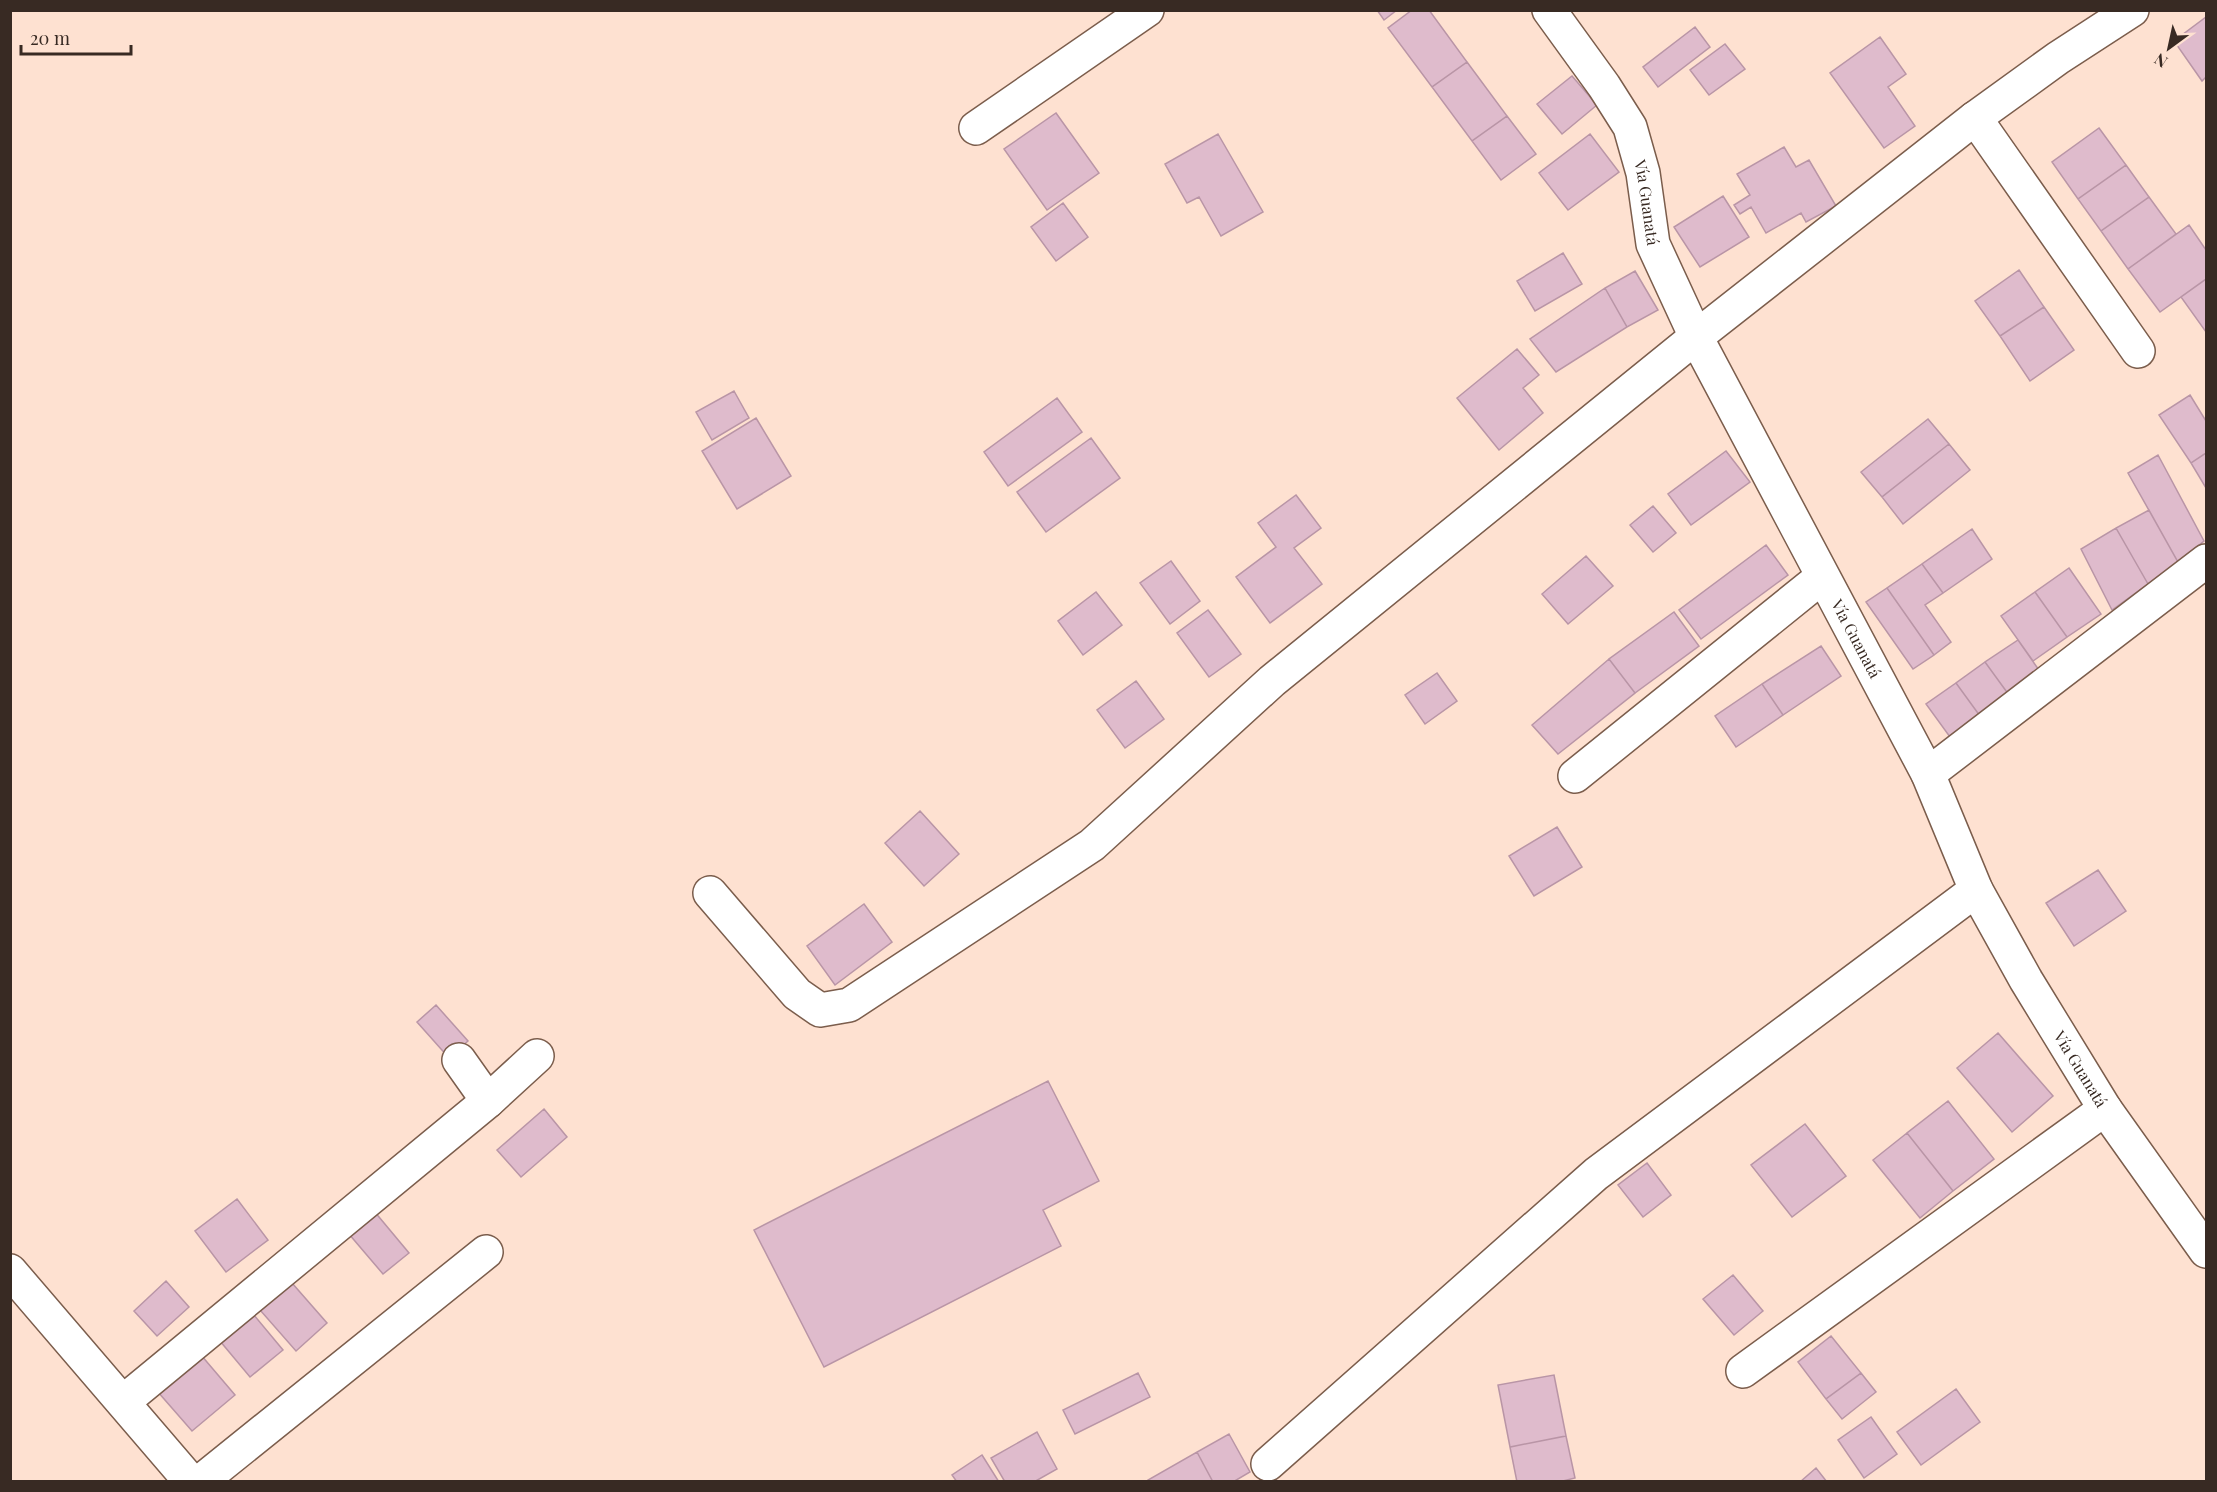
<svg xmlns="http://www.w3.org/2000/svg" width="2217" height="1492" font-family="'Playfair Display',serif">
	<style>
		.building { fill: #dfbbcc; stroke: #b995a6; stroke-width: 1.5 }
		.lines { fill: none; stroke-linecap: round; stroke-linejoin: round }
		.minor-casing { stroke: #7b5d4c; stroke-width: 36 }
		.minor { stroke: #fff; stroke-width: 33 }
		.labels { text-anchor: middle; stroke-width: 4.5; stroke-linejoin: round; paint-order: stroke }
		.street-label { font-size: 16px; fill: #382a23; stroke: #fee1d1 }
	</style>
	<rect width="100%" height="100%" fill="#fee1d1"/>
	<path class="building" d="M1377 10H1397L1384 20Z
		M1412 10H1429L1467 62 1432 87 1388 28Z
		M2206 17V77L2202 81 2174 41Z
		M1695 27 1710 47 1658 87 1643 67Z
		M1880 37 1906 74 1888 87 1915 126 1884 148 1830 73Z
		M1725 44 1745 69 1709 95 1690 70Z
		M1467 62 1507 116 1472 141 1432 87Z
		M1572 76 1597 105 1562 134 1537 104Z
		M1056 113 1099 173 1047 210 1004 149Z
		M1507 116 1536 154 1501 180 1472 141Z
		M2099 128 2126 165 2078 199 2052 162Z
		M1218 134 1263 212 1221 236 1199 197 1187 203 1165 164Z
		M1590 134 1619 172 1568 210 1539 173Z
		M1784 147 1796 167 1809 160 1836 206 1806 222 1801 213 1766 233 1751 207 1740 214 1734 205 1750 195 1737 174Z
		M2126 165 2149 197 2101 231 2078 199Z
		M1723 196 1749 237 1700 267 1674 227Z
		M2149 197 2176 234 2128 269 2101 231Z
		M1063 203 1088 237 1056 261 1031 227Z
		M2189 225 2206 250V279L2160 312 2128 269Z
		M1563 253 1582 284 1535 311 1517 281Z
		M2019 270 2044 307 2000 336 1975 301Z
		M1635 271 1658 310 1627 327 1605 288Z
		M2206 279V332L2181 297Z
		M1605 288 1627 327 1556 372 1530 339Z
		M2044 307 2074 350 2030 381 2000 336Z
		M1517 349 1539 375 1523 388 1543 413 1499 450 1457 398Z
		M734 391 749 418 712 440 696 412Z
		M2190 395 2206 421V453L2191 463 2159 415Z
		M1057 398 1082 432 1008 486 984 452Z
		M756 418 791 476 737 509 702 451Z
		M1928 419 1949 444 1882 497 1861 472Z
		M1091 438 1120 478 1046 532 1017 492Z
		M1949 444 1970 470 1903 524 1882 497Z
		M1726 451 1750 482 1691 525 1668 494Z
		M2206 453V488L2191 463Z
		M2158 455 2204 541 2178 562 2128 473Z
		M1296 495 1321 528 1294 548 1322 584 1270 623 1236 577 1276 547 1258 523Z
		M1653 506 1676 533 1653 552 1630 525Z
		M2149 510 2178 562 2148 584 2116 528Z
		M2116 528 2148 584 2112 610 2081 549Z
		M1972 529 1992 559 1943 593 1922 564Z
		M1766 545 1788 575 1701 639 1679 610Z
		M1586 556 1613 586 1568 624 1542 594Z
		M1171 561 1200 601 1170 624 1140 583Z
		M1922 564 1943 593 1925 605 1951 642 1934 655 1887 588Z
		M2069 568 2101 614 2067 637 2035 592Z
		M1887 588 1934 655 1913 669 1866 602Z
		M1096 592 1122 625 1083 655 1058 621Z
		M2035 592 2067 637 2033 661 2001 616Z
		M1208 610 1241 654 1209 677 1177 633Z
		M1674 612 1699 646 1635 693 1609 659Z
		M2018 640 2041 673 2009 695 1985 662Z
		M1821 646 1841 676 1783 715 1762 684Z
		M1609 659 1635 693 1558 754 1532 725Z
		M1985 662 2009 695 1980 716 1956 683Z
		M1437 673 1457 701 1425 724 1405 695Z
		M1136 681 1164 719 1125 748 1097 710Z
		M1956 683 1980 716 1950 737 1926 704Z
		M1762 684 1783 715 1736 747 1715 716Z
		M920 811 959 854 924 886 885 843Z
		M1557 827 1582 867 1534 896 1509 856Z
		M2098 870 2126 911 2074 946 2046 903Z
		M864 904 892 942 835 985 807 946Z
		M436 1005 468 1041 449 1058 417 1022Z
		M1998 1033 2053 1096 2012 1132 1957 1068Z
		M1048 1081 1099 1181 1043 1210 1061 1246 824 1367 754 1230Z
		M1948 1101 1994 1159 1953 1191 1907 1133Z
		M544 1109 567 1137 521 1177 497 1150Z
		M1805 1124 1846 1176 1792 1217 1751 1165Z
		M1907 1133 1953 1191 1920 1218 1873 1160Z
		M1647 1163 1671 1195 1643 1217 1618 1185Z
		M237 1199 268 1240 226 1272 195 1231Z
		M369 1205 409 1253 383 1274 343 1227Z
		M285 1275 327 1323 296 1351 253 1302Z
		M1733 1275 1763 1311 1734 1335 1703 1299Z
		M166 1281 189 1307 157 1336 134 1311Z
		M248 1308 283 1350 250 1377 215 1335Z
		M1831 1336 1861 1373 1826 1399 1798 1362Z
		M201 1355 235 1395 192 1431 158 1392Z
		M1138 1373 1150 1397 1075 1434 1063 1410Z
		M1861 1373 1876 1392 1842 1419 1826 1399Z
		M1554 1375 1566 1436 1510 1447 1498 1385Z
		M1956 1389 1980 1422 1921 1465 1897 1432Z
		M1871 1417 1897 1454 1864 1478 1838 1440Z
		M1037 1432 1057 1469 1034 1482H1005L991 1458Z
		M1229 1434 1250 1472 1233 1482H1213L1197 1452Z
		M1566 1436 1575 1478 1559 1482H1517L1510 1447Z
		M1197 1452 1213 1482H1149L1148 1480Z
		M982 1455 999 1482H957L952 1475Z
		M1816 1468 1827 1482H1800Z"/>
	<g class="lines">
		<g class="minor-casing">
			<g id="minor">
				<path id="s1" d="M1549 10 1604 86 1630 127 1643 173 1653 244 1696 337 1928 774 1976 890 2026 980 2105 1109 2206 1251"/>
				<path d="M1975 118 2138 351"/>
				<path d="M976 128 1147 10"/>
				<path d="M1928 774 2206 561"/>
				<path d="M1575 776 1822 577"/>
				<path d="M710 893 797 994 820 1010 849 1005 1092 845 1272 681 1696 337 1975 118 2058 58 2132 10"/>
				<path d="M459 1060 488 1101"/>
				<path d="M10 1271 191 1482"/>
				<path d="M1743 1371 2105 1109"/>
				<path d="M123 1402 488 1101 537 1056"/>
				<path d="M1268 1464 1596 1174 1976 890"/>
				<path d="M200 1482 486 1252"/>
			</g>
		</g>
		<use href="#minor" class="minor"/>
	</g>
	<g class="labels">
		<g class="street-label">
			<text dy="6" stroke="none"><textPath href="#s1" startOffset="220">Vía Guanatá</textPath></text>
			<text dy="6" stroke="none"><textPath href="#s1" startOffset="706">Vía Guanatá</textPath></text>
			<text dy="6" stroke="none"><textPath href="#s1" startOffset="1192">Vía Guanatá</textPath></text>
		</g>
	</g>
	<rect width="2217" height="1492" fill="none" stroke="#382a23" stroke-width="24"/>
	<g transform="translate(2169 48) rotate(213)" stroke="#fee1d1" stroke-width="4.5" paint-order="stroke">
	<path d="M0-4.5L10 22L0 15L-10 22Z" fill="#382a23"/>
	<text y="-9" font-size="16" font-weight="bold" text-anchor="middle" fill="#382a23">N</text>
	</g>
	<path d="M21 45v9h110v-9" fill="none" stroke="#382a23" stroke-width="3"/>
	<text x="30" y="45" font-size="18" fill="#382a23" stroke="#fee1d1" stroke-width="4.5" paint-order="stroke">20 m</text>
</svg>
